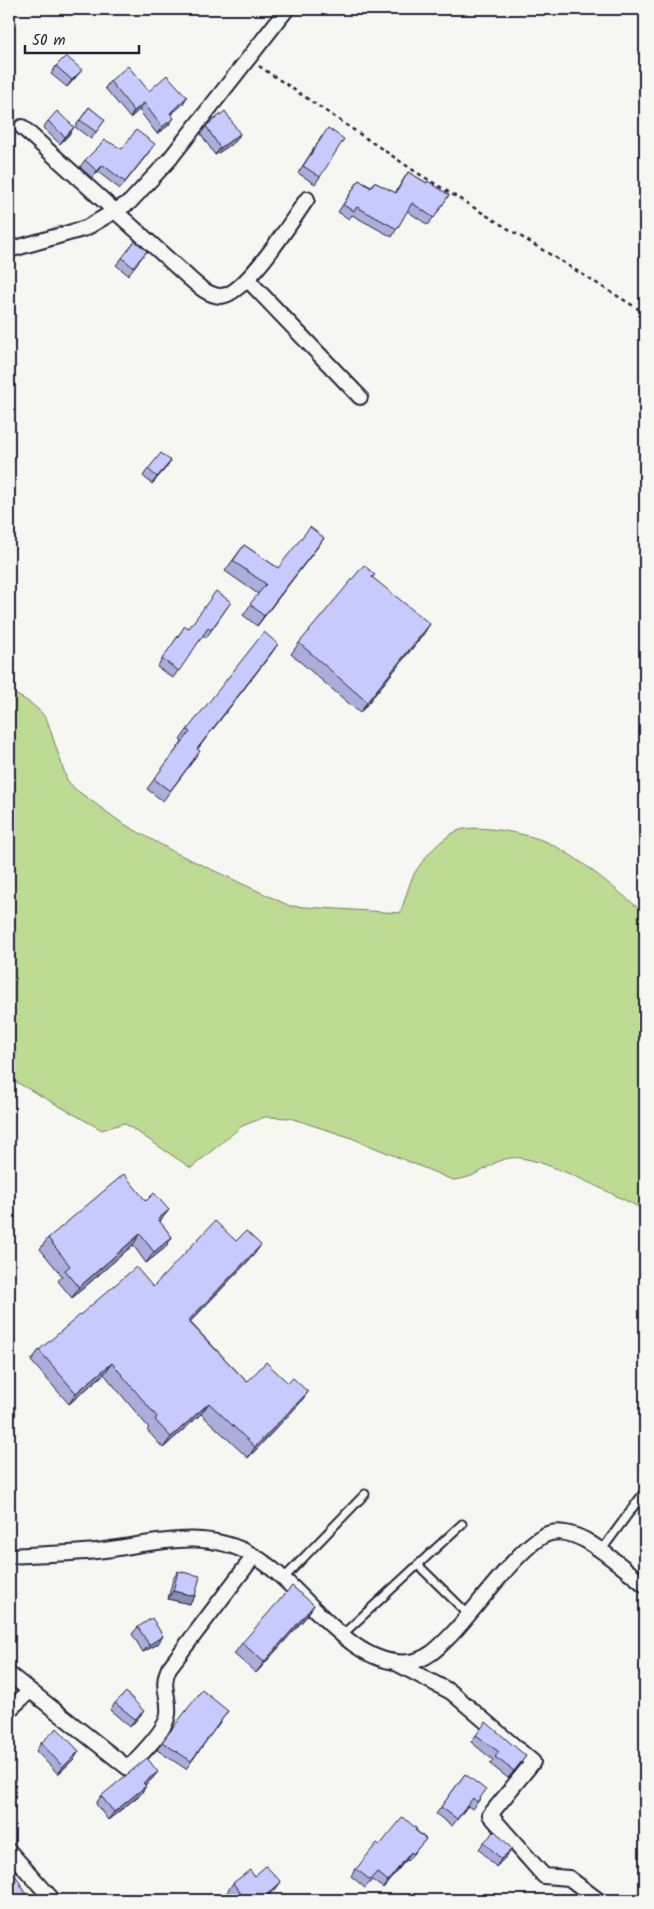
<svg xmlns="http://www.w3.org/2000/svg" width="654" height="1909" font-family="Kalam,sans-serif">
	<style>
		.green { fill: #bedb93; stroke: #707e67 }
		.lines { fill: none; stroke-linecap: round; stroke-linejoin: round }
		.lane-casing { stroke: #22223b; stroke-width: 11 }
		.street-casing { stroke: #22223b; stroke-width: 18 }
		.path { stroke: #22223b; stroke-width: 2.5; stroke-dasharray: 4 4; stroke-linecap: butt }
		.lane { stroke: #f6f6f2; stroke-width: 7 }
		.street { stroke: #f6f6f2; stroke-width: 14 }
		.wall { fill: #aaaed9; stroke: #22223b }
		.shaded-wall { fill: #8b8db0; stroke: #22223b }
		.building { fill: #c6cafc; stroke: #22223b }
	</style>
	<rect width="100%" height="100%" fill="#f6f6f2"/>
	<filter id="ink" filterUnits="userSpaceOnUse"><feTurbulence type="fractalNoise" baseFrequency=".02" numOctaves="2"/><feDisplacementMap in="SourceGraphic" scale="10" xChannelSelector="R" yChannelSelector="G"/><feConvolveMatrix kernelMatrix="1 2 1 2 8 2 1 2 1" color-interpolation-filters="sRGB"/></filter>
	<g filter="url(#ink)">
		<path class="green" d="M9 691C24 699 37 705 47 720L67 780 75 789 122 823 174 852 290 906 400 913C405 901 408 886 414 874 423 859 441 838 457 831 476 823 528 834 547 842 583 859 614 889 645 913V1210C617 1197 537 1153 510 1158 489 1161 481 1178 453 1180L349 1137 290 1118 265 1117 242 1126 191 1168 124 1123 102 1130 9 1078Z"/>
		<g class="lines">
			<g class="lane-casing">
				<path id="lane" d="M601 1551 645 1491
					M418 1565 469 1615
					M284 1578 365 1494
					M342 1635 462 1524"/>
			</g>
			<g class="street-casing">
				<path id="street" d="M22 127 188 277C197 285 208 296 221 296 246 295 292 220 307 199
					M9 250 86 228 130 202 169 160 287 9
					M247 279 360 397
					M9 1556C38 1554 67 1554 96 1551 150 1545 203 1526 254 1556 302 1583 349 1669 409 1662 428 1660 440 1646 452 1634 475 1610 520 1546 545 1535 557 1529 574 1534 585 1540 606 1552 626 1570 645 1585
					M396 1663 451 1692 533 1762 490 1815 544 1876 569 1878 598 1900
					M9 1674 128 1768C139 1756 167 1730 168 1714 170 1696 160 1687 169 1668L254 1556
					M9 1710 30 1691
					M9 1851 53 1900"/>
			</g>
			<path class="path" d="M259 66 416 172 645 313"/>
			<use href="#lane" class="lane"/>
			<use href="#street" class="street"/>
		</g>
		<path class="wall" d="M56 66 76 77 67 87 51 74Z
			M110 81 183 104 171 114 169 125 157 134 139 110 130 118 105 88Z
			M89 107 105 120 91 139 75 127Z
			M48 121 69 135 60 144 43 128Z
			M206 126 240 134 235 142 215 155 201 134Z
			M322 136 320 177 315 184 298 173Z
			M122 149 150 151 120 189 98 172 92 178 80 167 85 160Z
			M408 172 427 183 449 195 428 225 407 211 392 237 352 215 349 219 338 212 359 180 371 187 374 182 395 193Z
			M147 251 128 275 116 265 122 258Z
			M171 461 152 484 143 476 148 469Z
			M324 538 257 626 243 615 258 594 225 571 244 545 278 568Z
			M373 578 423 635 360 713 291 654 299 643Z
			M231 602 206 638 203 635 173 678 157 667 185 626 189 628Z
			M278 644 197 749 193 761 163 801 147 789 182 742 180 740 187 730Z
			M161 1220 160 1222 172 1237 165 1248 146 1263 133 1245 72 1298 58 1281 62 1276 40 1249 48 1238Z
			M236 1241 253 1256 190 1322 247 1382 300 1403 248 1458 201 1414 163 1448 147 1430 149 1428 104 1374 69 1404 31 1361 39 1350Z
			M178 1571 195 1596 190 1604 168 1599 173 1579Z
			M307 1616 256 1673 234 1654 242 1643Z
			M138 1627 158 1644 143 1652 132 1634Z
			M115 1703 144 1711 138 1718 130 1727 110 1710Z
			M228 1711 186 1769 157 1750 162 1742Z
			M476 1735 526 1756 508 1778 490 1764 493 1760 471 1742Z
			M41 1743 79 1751 74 1759 58 1774 36 1751Z
			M465 1774 481 1798 472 1809 468 1806 452 1826 436 1814Z
			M152 1779 145 1785 141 1794 108 1820 96 1804 101 1796Z
			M416 1830 426 1839 420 1846 407 1861 406 1860 383 1888 372 1880 365 1888 351 1876 356 1869 380 1845Z
			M484 1842 512 1849 507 1856 496 1867 479 1849Z
			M254 1876 275 1890 269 1895 270 1897 268 1900H234L227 1892 233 1883Z"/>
		<path class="shaded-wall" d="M82 70 76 77 67 87 72 80Z
			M187 97 183 104 165 120 170 113Z
			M144 103 139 110 130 118 134 111Z
			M174 118 169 125 157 134 162 127Z
			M74 127 69 135 60 144 65 137Z
			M240 134 235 142 215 155 220 148Z
			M103 165 98 172 92 178 97 171Z
			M171 461 166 468 152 484 157 477Z
			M324 538 317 548 257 626 264 616Z
			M430 624 423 635 360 713 367 702Z
			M278 644 271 654 190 759 197 749Z
			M169 1210 161 1220 150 1230 158 1219Z
			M140 1234 133 1245 72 1298 79 1287Z
			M172 1237 165 1248 146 1263 154 1252Z
			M261 1245 253 1256 181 1331 188 1321Z
			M112 1363 104 1374 69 1404 76 1393Z
			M308 1392 300 1403 248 1458 255 1447Z
			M209 1403 201 1414 163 1448 171 1437Z
			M173 1591 195 1596 190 1604 168 1599Z
			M314 1605 307 1616 256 1673 264 1662Z
			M163 1636 158 1644 143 1652 149 1645Z
			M144 1711 138 1718 130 1727 135 1719Z
			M79 1751 74 1759 58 1774 63 1767Z
			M158 1772 152 1779 138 1790 143 1783Z
			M146 1786 141 1794 108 1820 114 1812Z
			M512 1849 507 1856 496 1867 501 1859Z
			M411 1852 406 1860 383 1888 388 1881Z
			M281 1882 275 1890 264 1900 268 1894Z"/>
		<path class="building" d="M66 56 82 70 72 80 56 66Z
			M128 66 149 91 167 75 187 97 170 113 174 118 162 127 144 103 134 111 110 81Z
			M89 107 105 120 96 132 80 120Z
			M57 111 74 127 65 137 48 121Z
			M225 111 240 134 220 148 206 126Z
			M328 128 344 139 320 177 303 166Z
			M136 130 155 144 125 182 103 165 97 171 85 160 105 140 122 149Z
			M408 172 427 183 428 181 449 195 434 218 412 203 397 229 357 207 354 211 343 205 359 180 371 188 374 182 396 193Z
			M135 241 147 251 133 267 122 258Z
			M161 453 171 461 157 477 148 469Z
			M310 527 324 538 264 616 250 604 266 584 233 561 244 545 278 568Z
			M364 565 375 575 372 577 430 624 367 702 299 643Z
			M216 591 231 602 211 630 208 628 179 671 162 659 185 626 189 628Z
			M264 632 278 644 197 749 200 751 170 791 154 779 190 732 187 730Z
			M124 1174 146 1201 154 1193 169 1210 158 1219 172 1237 154 1252 140 1234 79 1287 65 1270 70 1266 48 1238Z
			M215 1221 236 1241 246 1231 261 1245 188 1321 247 1382 266 1362 288 1383 293 1378 308 1392 255 1447 209 1403 171 1437 155 1420 157 1417 112 1363 76 1393 39 1350 136 1267 153 1287Z
			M178 1571 200 1576 195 1596 173 1591Z
			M292 1586 314 1605 264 1662 242 1643Z
			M152 1618 163 1636 149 1645 138 1627Z
			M202 1690 228 1711 191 1761 162 1742Z
			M126 1692 144 1711 135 1719 115 1703Z
			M486 1722 526 1756 514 1771 495 1757 499 1752 476 1735Z
			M57 1728 79 1751 63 1767 41 1743Z
			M147 1758 158 1772 143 1783 146 1786 114 1812 101 1796Z
			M465 1774 486 1790 477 1802 473 1798 457 1819 441 1807Z
			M403 1817 417 1829 415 1830 426 1839 413 1854 411 1852 388 1881 377 1872 370 1880 356 1869 377 1843 380 1845Z
			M495 1831 512 1849 501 1859 484 1842Z
			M266 1866 281 1882 268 1894 270 1897 266 1900H246L233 1883 250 1870 254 1876Z
			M16 1876 27 1896 20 1900H9V1880Z"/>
	</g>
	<rect width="654" height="1909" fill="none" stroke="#f6f6f2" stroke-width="30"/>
	<rect x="15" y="15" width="624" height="1879" fill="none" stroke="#22223b" stroke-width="2" filter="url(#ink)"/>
	<path d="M25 45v8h114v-8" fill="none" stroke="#22223b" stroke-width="2.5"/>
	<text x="32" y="45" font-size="15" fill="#22223b" stroke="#f6f6f2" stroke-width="4" paint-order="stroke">50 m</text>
</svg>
